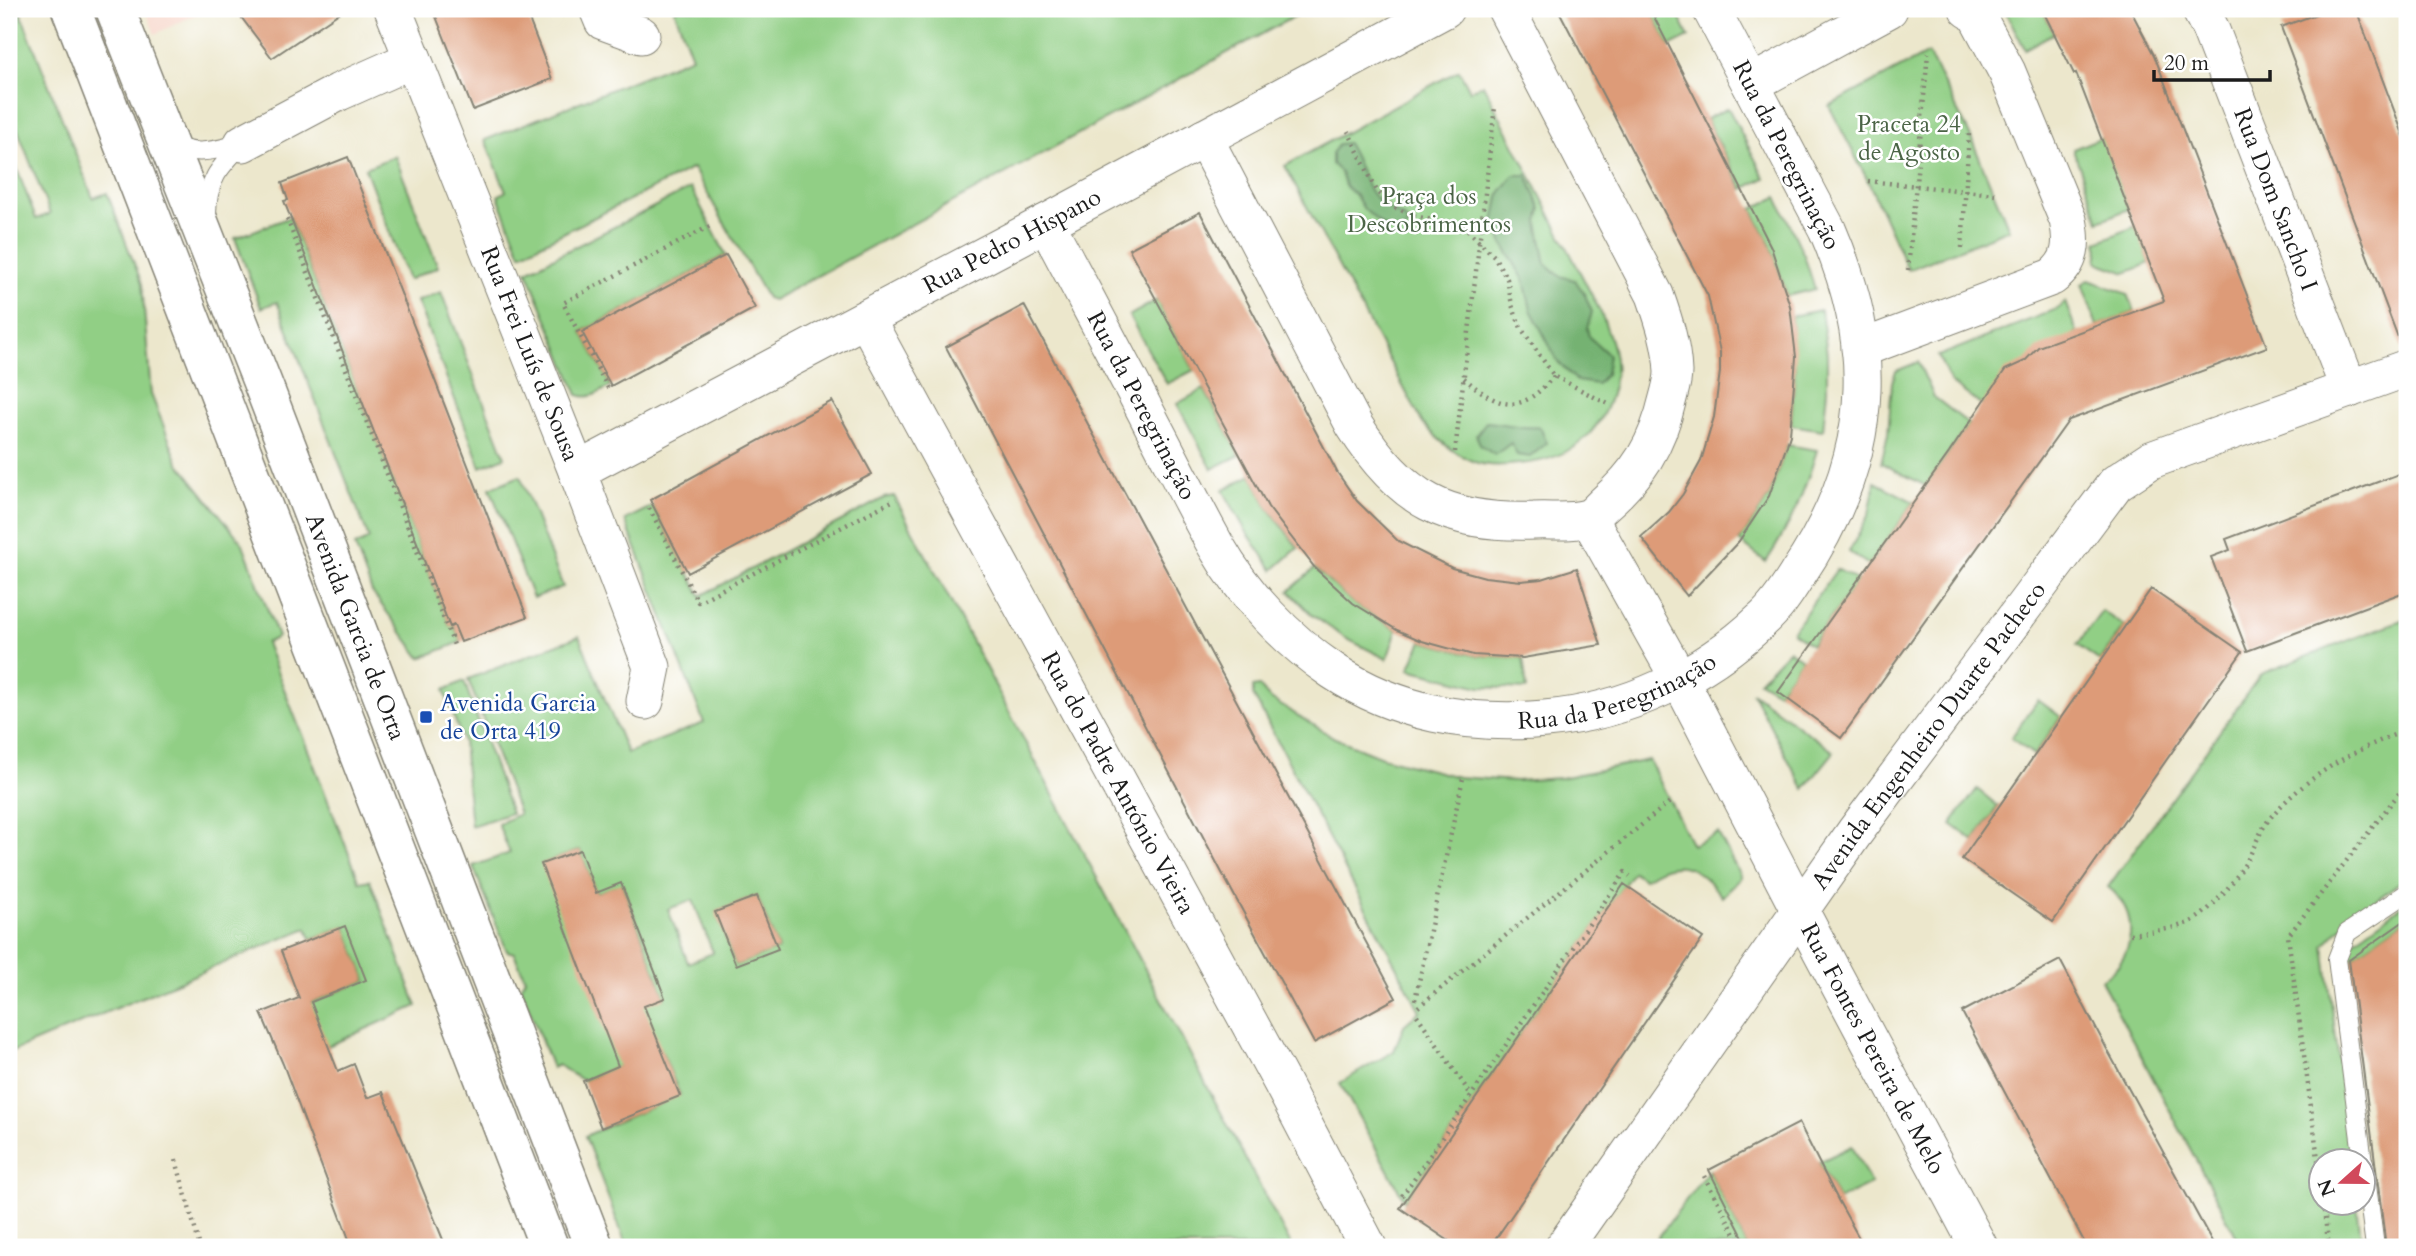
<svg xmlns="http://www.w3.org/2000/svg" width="2416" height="1256" font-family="Cardo,serif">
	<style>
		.built { fill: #f6d2c4 }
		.green { fill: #91cf85; stroke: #567650; stroke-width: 2; fill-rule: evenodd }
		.forest { fill: #74b272; stroke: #486747; stroke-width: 2 }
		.building { fill: #dd9b78 }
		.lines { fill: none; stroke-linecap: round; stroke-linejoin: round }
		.service-casing { stroke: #848274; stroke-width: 20 }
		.minor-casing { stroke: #848274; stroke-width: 39 }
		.secondary-casing { stroke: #848274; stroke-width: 41 }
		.path { stroke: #848274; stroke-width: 4.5; stroke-dasharray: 2 5; stroke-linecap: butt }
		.service { stroke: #fff; stroke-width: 18 }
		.minor { stroke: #fff; stroke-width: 37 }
		.secondary { stroke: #fff; stroke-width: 38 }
		.transit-dot { fill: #1a4fb4; stroke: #fff; stroke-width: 2.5 }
		.labels { text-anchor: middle; stroke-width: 5; stroke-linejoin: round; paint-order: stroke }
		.park-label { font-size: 24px; fill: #4b6446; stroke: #fff }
		.street-label { font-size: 24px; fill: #1c1c1c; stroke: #fff }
		.transit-label { font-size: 24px; fill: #164399; stroke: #fff; text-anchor: start }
	</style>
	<rect width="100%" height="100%" fill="#fff"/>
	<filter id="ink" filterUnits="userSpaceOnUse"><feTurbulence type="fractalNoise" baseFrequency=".0143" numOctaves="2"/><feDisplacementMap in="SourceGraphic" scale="14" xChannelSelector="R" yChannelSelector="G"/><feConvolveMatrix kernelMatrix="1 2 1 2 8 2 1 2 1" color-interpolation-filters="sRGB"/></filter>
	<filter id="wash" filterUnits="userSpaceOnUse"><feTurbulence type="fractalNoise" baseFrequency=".00686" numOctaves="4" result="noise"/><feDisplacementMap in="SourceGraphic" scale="28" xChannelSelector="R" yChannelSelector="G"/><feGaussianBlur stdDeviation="1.57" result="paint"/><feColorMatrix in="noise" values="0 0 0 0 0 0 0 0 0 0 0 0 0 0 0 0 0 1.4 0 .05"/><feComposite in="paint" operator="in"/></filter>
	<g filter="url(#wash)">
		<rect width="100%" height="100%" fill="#ece7cc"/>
		<path class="built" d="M145 9H207L155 34Z"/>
		<path class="green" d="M9 9H19L93 198 107 193 142 284 151 394 178 462 243 544 278 637 266 643 360 882 370 880 417 1006 328 1046 292 1010 366 980 345 926 311 939 307 928 9 1053V148L36 219 50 214 9 107Z
			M674 9H1308L773 300 767 298 693 168 521 254 498 196 506 191 485 140 692 57Z
			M1650 9H1675L1689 37 1669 47Z
			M2004 9H2042L2054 33 2025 49Z
			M1928 53 1969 133 2009 229 1908 270 1868 181 1829 106Z
			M1459 70 1470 91 1483 84 1601 313C1608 332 1618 354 1615 375 1607 430 1574 460 1519 464 1504 466 1486 467 1472 461 1451 452 1436 438 1422 422L1285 166Z
			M1728 108 1765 178 1743 189 1706 119Z
			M2102 137 2129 209 2099 221 2073 149Z
			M395 156 438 267 408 280 365 168Z
			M691 188 726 255 582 332 611 386C600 392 590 400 578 395L527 271Z
			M1777 197 1804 255 1815 289 1787 296 1770 245 1752 209Z
			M290 217 450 626 454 625 461 642 421 658 372 592 355 546 369 539 277 302 261 308 235 238Z
			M2136 226 2150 263 2126 273 2097 262 2099 249 2097 242Z
			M2089 280 2128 294 2135 312 2097 326 2082 284Z
			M441 292 505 457 481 467 417 301Z
			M1157 300 1194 370 1167 384 1129 316Z
			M2065 302 2077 333 1982 405 1951 383 1938 356 2057 309Z
			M1821 310 1827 354V390L1823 430 1791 425 1795 369 1791 316Z
			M1918 362 1934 397 1969 424 1926 486 1881 463 1888 434 1892 382 1896 371Z
			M1204 389 1240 455 1212 469 1177 404Z
			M1787 445 1817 450C1804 494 1791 524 1766 562L1739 541 1769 496Z
			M1251 475 1268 507 1298 548 1273 570 1246 531 1223 490Z
			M520 476 563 587 533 598 490 488Z
			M1875 482 1914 502 1869 565 1849 552 1869 514Z
			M894 496 941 583 1292 1247H627L585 1136 680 1095 661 1049 583 1081 558 1065 552 1068 521 987 525 978 514 953 507 951 473 866 510 853 498 824 519 814 468 679 579 636 627 753 704 723 625 520 653 506 701 596 884 498ZM580 850 596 893 622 884 665 998 542 864ZM757 896 778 949 736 965 716 912ZM693 900 713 953 688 963 668 909Z
			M1315 568 1353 603 1397 630 1387 659 1345 638 1312 615 1289 591Z
			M1837 569 1858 581 1811 645 1792 632Z
			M2102 611 2124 626 2100 661 2077 645Z
			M2407 618V876C2380 900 2346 917 2324 946L2352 1161 2322 1162V1204H2357L2362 1247H2242L2101 980C2136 959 2141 912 2108 887L2261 674Z
			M1422 641 1473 655 1523 658 1527 689 1480 687 1409 669Z
			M1789 650 1802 659 1778 692 1759 681Z
			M464 681 511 813 471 826 463 742 444 690Z
			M1259 686 1269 698 1335 738 1382 757 1458 777 1516 781 1560 778 1649 760 1692 845 1718 833 1741 877 1722 897C1699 867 1679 854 1644 879L1633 872 1405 1201 1340 1083 1394 1051 1404 1025 1420 1011 1253 695V687Z
			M1752 692 1834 752 1804 789Z
			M2038 700 2061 717 2034 755 2011 738Z
			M1977 789 1998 806 1974 841 1951 824Z
			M2407 902V919L2348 961 2352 942Z
			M1852 1146 1871 1184 1838 1200 1819 1162Z
			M1709 1170 1748 1247H1651L1704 1176Z"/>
		<path class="forest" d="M1347 143C1369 180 1361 197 1405 218L1409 227 1397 232 1384 227 1364 209 1356 196 1345 186 1341 173 1332 164V153L1339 144Z
			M1514 175H1527L1541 209 1538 223 1546 264 1560 276 1575 280 1585 295 1592 312 1587 328 1589 337 1609 355 1606 374 1597 384 1577 381 1558 362 1531 310 1524 280 1503 244 1494 222 1500 193Z
			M1486 422C1506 423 1519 429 1540 427L1547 443 1530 457 1517 455 1511 443 1495 455 1481 446 1476 435Z"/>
		<g id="blocks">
			<path class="building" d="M235 9H345L272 58Z
				M433 9H525L552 79 473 110Z
				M1558 9H1650L1771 247 1790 306 1796 357 1790 435 1787 445 1769 496 1739 541 1687 596 1641 537 1669 512 1683 494 1701 461 1714 417 1720 372V352L1708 296Z
				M2042 9H2130L2154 55 2267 347 2069 420 1841 738 1778 692 1949 453 2005 370 2025 361 2038 347 2164 301 2076 73 2074 74Z
				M2330 9H2356L2407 145V348H2402L2281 27Z
				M348 157 527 617 461 642 454 625 450 627 284 201 288 200 282 183Z
				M1200 212 1337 472 1357 501 1398 541 1452 568 1485 577 1521 581 1542 579 1577 568 1601 645 1523 658 1473 655 1422 641 1397 630 1353 603 1315 568 1268 507 1129 249Z
				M726 255 755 308 611 386 582 332Z
				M1024 305 1396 998 1314 1043 1220 869 946 347Z
				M832 401 872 474 688 573 650 500Z
				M2407 471V591L2247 651 2211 557 2230 550 2226 539Z
				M2151 589 2242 652 2053 922 1962 859Z
				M580 850 596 893 621 883 665 998 644 1006 680 1096 601 1128 583 1081 618 1066 541 864Z
				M1624 884 1703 938 1490 1247H1458L1400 1208Z
				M757 896 778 949 736 965 715 912Z
				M2407 919V1247H2386L2349 960Z
				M345 926 366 980 311 1002 338 1071 354 1064 367 1098 383 1092 446 1247H352L283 1064 261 1013 299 998 281 951Z
				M2060 960 2109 1053 2215 1247H2087L1962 1012Z
				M1799 1123 1838 1200 1864 1247H1748L1709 1170Z"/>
		</g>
	</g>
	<g filter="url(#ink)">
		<use href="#blocks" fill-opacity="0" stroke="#848274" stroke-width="2"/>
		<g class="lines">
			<g class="service-casing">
				<path id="service" d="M173 144C195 158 219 149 243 143
					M207 215C207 179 220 167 243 143
					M2363 1162 2337 959 2347 933 2407 893
					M2364 1162 2375 1247"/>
			</g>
			<g class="minor-casing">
				<g id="minor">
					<path id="s1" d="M393 9 577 471 652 667 645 701"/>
					<path d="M598 9 603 21 641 35"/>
					<path id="s2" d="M2200 9 2210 28 2349 389"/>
					<path d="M1751 84 1889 9"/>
					<path d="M1204 138 1354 425C1401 500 1447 524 1534 521 1550 520 1572 523 1587 518 1593 516 1599 509 1603 505 1639 474 1657 445 1668 398 1670 390 1673 381 1673 372 1672 345 1664 321 1655 295L1506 9"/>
					<path d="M243 143 339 92 413 59"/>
					<path id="s3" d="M1046 223C1082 291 1118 358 1153 426 1174 466 1194 507 1216 546 1244 595 1287 640 1333 671 1396 713 1471 726 1545 719 1626 712 1703 676 1762 620 1776 608 1787 591 1797 575 1835 519 1860 458 1862 389 1864 333 1849 280 1827 229L1711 9"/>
					<path id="s4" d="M866 319 1282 1083 1368 1247"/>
					<path d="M1860 349 2052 277C2072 262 2073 243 2068 220L2007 72 1976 14 1968 9"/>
					<path id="s5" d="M577 471 1046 223 1445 9"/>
					<path id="s6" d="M1589 518 1680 680 1800 911 1979 1247"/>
					<path id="s7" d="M1564 1247 1855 832 2116 483 2151 460 2407 368"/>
				</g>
			</g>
			<g class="secondary-casing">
				<g id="secondary">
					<path d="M71 9 549 1247"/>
					<path id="s8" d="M115 9 264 387 594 1247"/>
				</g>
			</g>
			<path class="path" d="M1348 131 1377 191 1393 207 1418 217 1454 223 1467 229 1494 256 1507 279 1512 305 1521 328 1554 376 1608 404
				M1868 181 1995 194
				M287 219 454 645
				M1962 248 1969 133
				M1908 270 1928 53
				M1464 378C1500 409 1520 416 1554 376
				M608 388 563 303 710 226
				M1455 452 1495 107
				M649 508 698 602 896 499
				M2130 934C2149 932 2170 930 2188 923 2209 915 2238 877 2249 857 2259 837 2262 825 2280 807 2316 770 2359 748 2407 730
				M1415 1000 1463 778
				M1418 1007 1671 801
				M1417 1015 1471 1095
				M176 1160 200 1247
				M1704 1176 1742 1247
				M2322 1189 2288 936 2407 783
				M1402 1196 1625 872 1630 876
				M2323 1204 2329 1247
				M1655 1242 1658 1247"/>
			<use href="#service" class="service"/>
			<use href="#minor" class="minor"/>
			<use href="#secondary" class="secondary"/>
		</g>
	</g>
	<rect class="transit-dot" x="419" y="710" width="14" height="14" rx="3.5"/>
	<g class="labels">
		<g class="park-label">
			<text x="1909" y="132">Praceta 24<tspan x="1909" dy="28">de Agosto</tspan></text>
			<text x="1429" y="204">Praça dos<tspan x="1429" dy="28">Descobrimentos</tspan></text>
		</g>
		<g class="street-label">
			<text transform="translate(1787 155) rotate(63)" y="8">Rua da Peregrinação</text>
			<text dy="8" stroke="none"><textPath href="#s2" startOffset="205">Rua Dom Sancho I</textPath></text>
			<text dy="8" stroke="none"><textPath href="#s5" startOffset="492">Rua Pedro Hispano</textPath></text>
			<text dy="8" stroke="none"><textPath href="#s1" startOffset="371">Rua Frei Luís de Sousa</textPath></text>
			<text dy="8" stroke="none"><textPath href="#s3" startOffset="206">Rua da Peregrinação</textPath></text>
			<text dy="8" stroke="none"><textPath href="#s8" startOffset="663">Avenida Garcia de Orta</textPath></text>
			<text dy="8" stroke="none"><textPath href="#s3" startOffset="836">Rua da Peregrinação</textPath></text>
			<text dy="8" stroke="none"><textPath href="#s7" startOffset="628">Avenida Engenheiro Duarte Pacheco</textPath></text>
			<text dy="8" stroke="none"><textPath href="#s4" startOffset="528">Rua do Padre António Vieira</textPath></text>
			<text dy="8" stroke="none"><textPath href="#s6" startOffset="602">Rua Fontes Pereira de Melo</textPath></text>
		</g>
		<g class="transit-label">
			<text x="440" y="711">Avenida Garcia<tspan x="440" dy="28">de Orta 419</tspan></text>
		</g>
	</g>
	<rect width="2416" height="1256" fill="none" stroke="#fff" stroke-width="35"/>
	<g transform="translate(2342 1182) rotate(249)"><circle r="33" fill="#ffffff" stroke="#a4a4a4" stroke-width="2"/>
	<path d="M0-5L12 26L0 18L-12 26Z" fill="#d1495b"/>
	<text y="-10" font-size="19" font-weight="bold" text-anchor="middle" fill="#1c1c1c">N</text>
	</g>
	<path d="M2154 70v10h116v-10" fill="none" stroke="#1c1c1c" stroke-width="3.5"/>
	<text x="2164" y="70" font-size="21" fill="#1c1c1c" stroke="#ffffff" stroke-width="5" paint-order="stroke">20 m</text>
</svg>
